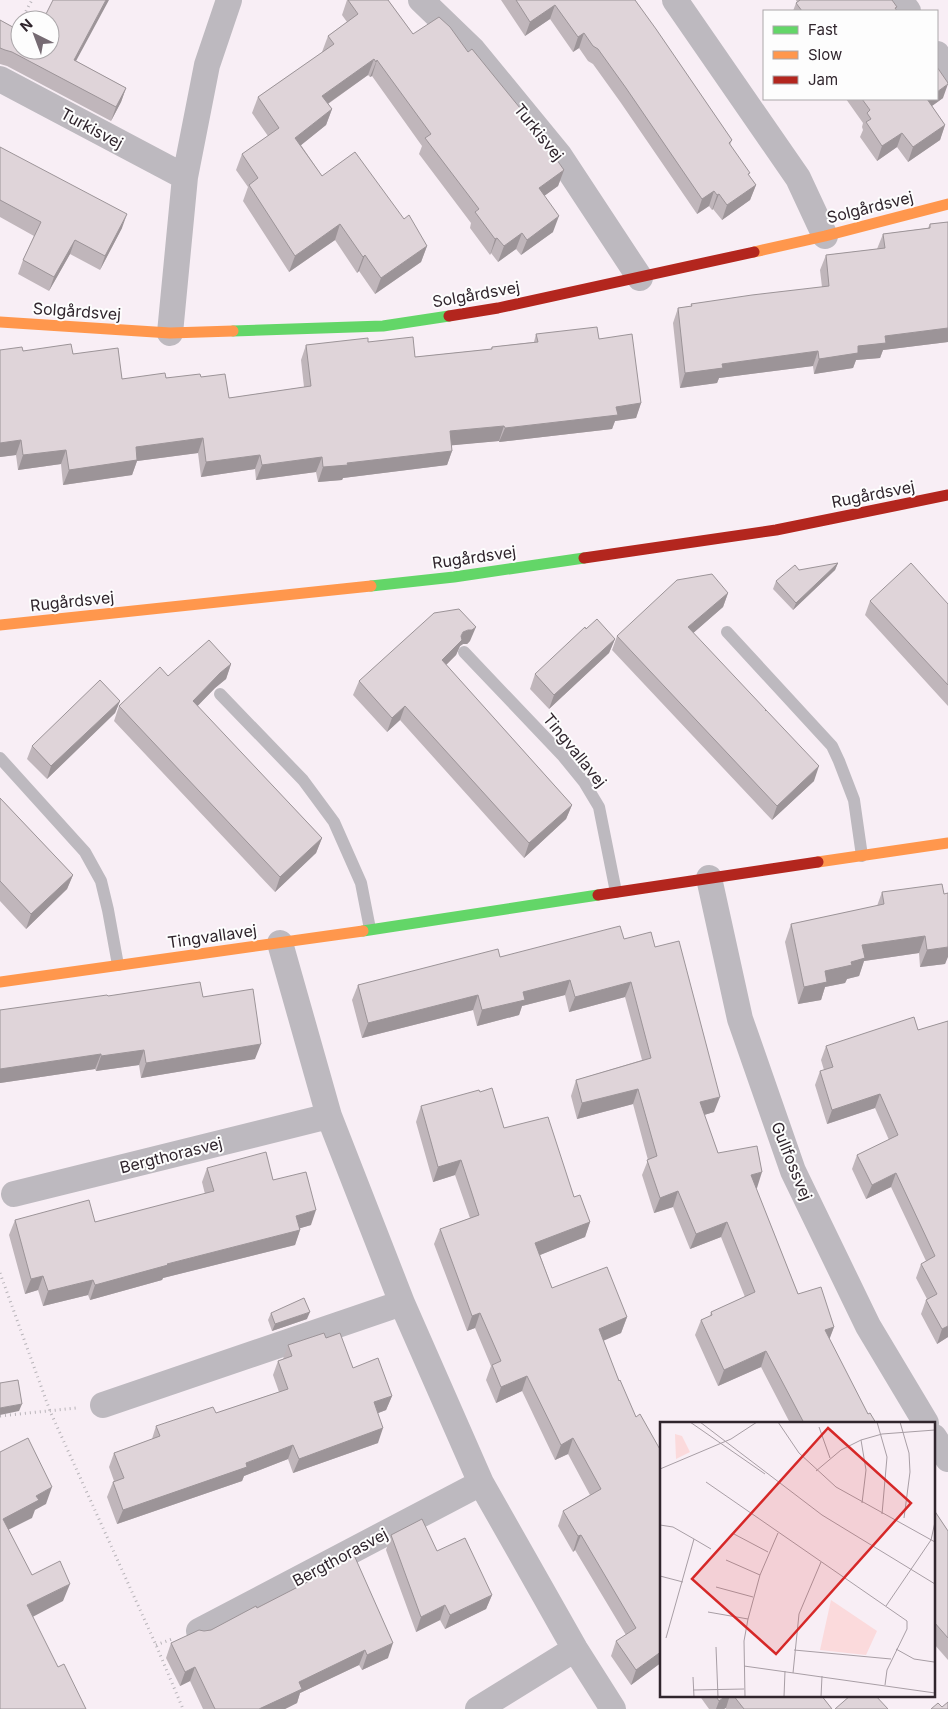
<svg xmlns="http://www.w3.org/2000/svg" width="948" height="1709" font-family="Inter,sans-serif">
	<style>
		.lines { fill: none; stroke-linecap: round; stroke-linejoin: round }
		.path { stroke: #b8b4b9; stroke-width: 3; stroke-dasharray: 1 4; stroke-linecap: butt }
		.lane { stroke: #bdb9bf; stroke-width: 12 }
		.street { stroke: #bdb9bf; stroke-width: 26 }
		.fast { stroke: #63d668; stroke-width: 11 }
		.slow { stroke: #ff974d; stroke-width: 11 }
		.jam { stroke: #b3261e; stroke-width: 11 }
		.wall { fill: #c0b6bb }
		.shaded-wall { fill: #9c9498 }
		.building { fill: #dfd4d9; stroke: #9c9498 }
		.labels { text-anchor: middle; stroke-width: 4; stroke-linejoin: round; paint-order: stroke }
		.street-label { font-size: 16px; fill: #30252d; stroke: #fdfdfd }
		.inset-road { fill: none; stroke: #a89ea5; stroke-width: 1 }
		.view { fill: #d62828; fill-opacity: 0.15; stroke: #d62828; stroke-width: 2.5 }
		.inset-edge { fill: none; stroke: #30252d; stroke-width: 2.5 }
	</style>
	<rect width="100%" height="100%" fill="#f8eef5"/>
	<g class="lines">
		<path class="path" d="M21 20 32 0
			M15 32 20 22
			M0 1273 50 1411 156 1645 183 1709
			M0 1416 76 1408
			M156 1645 172 1639"/>
		<path class="lane" d="M727 632 832 746 839 761 854 800 862 856
			M464 652 562 755 584 782 599 807 616 892
			M220 694 303 780 334 822 361 883 370 929
			M0 758 85 852 101 881 108 910 118 965"/>
		<path class="street" d="M421 0 472 49 559 155 640 278
			M675 0 798 178 825 236
			M900 0 908 11
			M937 54 948 71
			M0 79 185 177
			M170 333 185 177 207 65 229 0
			M709 878 740 1019 793 1171 868 1326 926 1423
			M280 943 329 1116 402 1303 481 1483 575 1649 613 1709
			M14 1194 329 1116
			M103 1405 402 1303
			M934 1437 948 1459
			M199 1631 481 1483
			M478 1709 575 1649"/>
		<path class="fast" d="M233 331 383 326 449 316
			M371 586 454 577 584 558
			M363 931 598 895"/>
		<path class="slow" d="M754 252 825 236 948 204
			M0 322 170 333 233 331
			M0 625 371 586
			M818 862 948 843
			M0 982 363 931"/>
		<path class="jam" d="M449 316 498 308 754 252
			M584 558 776 530 948 495
			M598 895 818 862"/>
	</g>
	<path class="wall" d="M347 0H388L413 34 468 52 564 170 558 186 544 196 553 232 521 255 516 249 498 262 491 253 490 255 470 228 471 223 419 154 422 146 372 76 370 77 368 75 328 104 332 109 326 125 301 145 322 176 404 219 427 246 421 262 375 294 359 271 357 273 335 240 289 272 243 201 248 187 236 170 242 154 268 136 252 113 258 97 323 52H322L328 36 347 22 342 15Z
		M501 0H635L732 140 730 145 749 176 756 185 750 200 722 220 713 209 712 210 709 206 697 214 621 103 593 64 588 61 579 48 573 52 550 19 525 36Z
		M796 0H892L897 7 896 9 897 11H793L796 3 797 2Z
		M0 20 126 88 121 102 111 121 7 66 0 64Z
		M943 98 932 106 945 125 940 140 908 162 897 147 877 161 860 137 863 130 862 127 863 123 846 99Z
		M0 147 122 228 100 270 70 254 49 291 18 274 23 260 34 236 0 217Z
		M948 222V342L883 350 880 358 856 360 853 368 814 374 813 366 719 378 717 383 680 388 673 323 678 308 691 306V304L822 287 820 270 826 255 877 249 883 234 928 228 930 224Z
		M536 334 599 339 641 403 636 418 615 421 612 429 499 442V441L452 445V451L447 465 343 478 342 480 318 482 316 472 256 480 255 469 201 477 198 453 137 461 132 475 63 485 61 464 18 470 16 455 0 457V350L73 354 122 379 201 377 229 398 304 387 301 360 306 345 368 342 415 357 491 349 492 347 534 342Z
		M838 563 835 570 793 610 773 589 776 581Z
		M728 593 723 607 693 633 814 781 772 820 612 650 617 636Z
		M870 601 948 604V706L865 615Z
		M615 639 609 653 549 709 530 689 535 674Z
		M470 641 467 644H463L460 646 456 655 446 665 572 805 566 819 524 858 400 720 387 732 353 695 359 681Z
		M231 664 226 679 215 688 197 706 322 838 316 853 275 892 114 721 119 706 168 676Z
		M120 701 115 713 47 779 27 759 32 746Z
		M0 798 73 875 67 889 26 929 0 901Z
		M882 892 947 957 945 964 920 967 919 953 864 961 859 976 847 979 845 983 825 987 821 1000 798 1004 785 942 791 924 877 906Z
		M624 939 655 947 714 1112 704 1115 718 1153 757 1188H756L798 1294 834 1327 829 1339 868 1414 876 1423H790L761 1367 718 1386 695 1335 701 1320 710 1316 711 1312 745 1297 721 1237 690 1249 673 1207 654 1213 642 1175 648 1160 633 1104 577 1119 571 1096 576 1080 642 1060 625 997 569 1012 565 995 522 1006 519 1015 477 1026 473 1010 362 1038 352 1000 358 985 500 957Z
		M108 996 203 997 255 1059 141 1078 139 1065 96 1071 95 1069 0 1083V1010Z
		M948 1021V1337L937 1344 921 1314 926 1300 927 1299 916 1278 921 1264 926 1261 891 1187 866 1199 852 1169 857 1155 889 1140 875 1108 827 1124 815 1085 820 1071 824 1070 821 1060 826 1046 918 1030Z
		M480 1092 504 1128 574 1197 590 1222 585 1237 540 1255 552 1288 627 1317 621 1333 603 1340 619 1381 636 1417 662 1662 631 1685 611 1656 616 1641 626 1635 575 1550 573 1552 558 1526 563 1511 590 1495 568 1454 555 1460 522 1391 496 1403 486 1380 491 1366 475 1328 467 1331 434 1244 440 1229 470 1218 455 1175 433 1182 416 1122 421 1106Z
		M207 1168 273 1180 311 1225 300 1228V1230L295 1245 163 1278 162 1280 90 1300 88 1295 43 1306 38 1290 25 1294 9 1235 15 1220 95 1222 205 1194 202 1182Z
		M271 1313 307 1319 272 1331 268 1320Z
		M326 1338 353 1368 392 1396 386 1410 378 1413V1443L293 1473 288 1459 244 1476 242 1481 117 1524 107 1497 113 1482 114 1481 109 1467 114 1453 152 1439 156 1426 216 1413 279 1392 273 1375 278 1361 283 1359 288 1345Z
		M934 1510 948 1531V1660L934 1644Z
		M391 1535 437 1551 492 1595 486 1609 445 1629 440 1620 416 1632 386 1550Z
		M325 1570 388 1658 362 1670 359 1665 300 1693 297 1703 285 1709H203L190 1681 180 1686 166 1658 171 1643 204 1631 211 1630 324 1574Z
		M699 1695H821L832 1709H726V1708L724 1709H709Z"/>
	<path class="shaded-wall" d="M106 0H109L69 74 74 60Z
		M555 5 550 19 525 36 530 22Z
		M584 33 579 48 573 52 578 37Z
		M374 59 368 75 316 112 322 96Z
		M377 60 372 76 370 77 376 62Z
		M948 84 943 98 922 113 927 99H937V92Z
		M126 88 121 102 111 121 116 107Z
		M332 109 326 125 290 154 295 138Z
		M945 125 940 140 908 162 913 147Z
		M902 133 897 147 877 161 882 146Z
		M564 170 558 186 533 204 539 188Z
		M756 185 750 200 722 220 727 205Z
		M714 191 709 206 697 214 702 199Z
		M719 194 713 209 712 210 717 195Z
		M127 214 122 228 100 270 105 256Z
		M559 216 553 232 521 255 527 240Z
		M340 224 335 240 289 272 295 256Z
		M522 233 516 249 498 262 504 246Z
		M497 238 491 253 490 255 495 239Z
		M75 240 70 254 49 291 54 277Z
		M427 246 421 262 375 294 381 278Z
		M365 255 359 271 357 273 363 257Z
		M948 328V342L883 350 880 358 856 360 853 368 814 374 819 359 885 336Z
		M818 351 813 366 719 378 717 383 680 388 685 373 722 364Z
		M641 403 636 418 615 421 612 429 499 442 505 428 616 407Z
		M504 426 499 441 445 446 450 431Z
		M203 438 198 453 137 461 132 475 63 485 69 470 136 447Z
		M21 440 16 455 0 457V443Z
		M66 450 61 464 18 470 23 455Z
		M452 451 447 465 343 478 342 480 318 482 323 467 347 463Z
		M260 455 255 469 201 477 206 462Z
		M322 457 316 472 256 480 262 465Z
		M838 563 835 570 793 610 796 603Z
		M728 593 723 607 683 642 688 627Z
		M476 627 470 641 467 644H463L460 646 456 655 437 674 442 660 461 636 463 632Z
		M615 639 609 653 549 709 554 695Z
		M231 664 226 679 215 688 188 716 193 701 220 673Z
		M120 701 115 713 47 779 51 766Z
		M405 706 400 720 387 732 392 718Z
		M819 766 814 781 772 820 777 806Z
		M572 805 566 819 524 858 529 843Z
		M322 838 316 853 275 892 280 877Z
		M73 875 67 889 26 929 31 914Z
		M925 936 919 953 864 961 859 976 847 979 845 983 825 987 821 1000 798 1004 804 987 825 971 851 962 862 945Z
		M948 947V957L945 964 920 967 927 950Z
		M570 980 565 995 522 1006 519 1015 477 1026 482 1010 523 992Z
		M631 982 625 997 569 1012 575 997Z
		M478 995 473 1010 362 1038 368 1023Z
		M261 1044 255 1059 141 1078 146 1063Z
		M144 1050 139 1065 96 1071 101 1056Z
		M101 1054 95 1069 0 1083V1069Z
		M638 1089 633 1104 577 1119 582 1103Z
		M880 1094 875 1108 827 1124 832 1110Z
		M720 1097 714 1112 694 1118 700 1102Z
		M461 1160 455 1175 433 1182 438 1167Z
		M762 1172 757 1188 745 1190 751 1175Z
		M896 1173 891 1187 866 1199 872 1185Z
		M678 1191 673 1207 654 1213 660 1198Z
		M316 1210 311 1225 291 1231 296 1216Z
		M590 1222 585 1237 530 1259 535 1243Z
		M727 1222 721 1237 690 1249 696 1234Z
		M300 1230 295 1245 163 1278 162 1280 90 1300 95 1285 167 1264Z
		M43 1276 38 1290 25 1294 31 1279Z
		M93 1280 88 1295 43 1306 48 1291Z
		M310 1312 307 1319 272 1331 275 1324Z
		M480 1313 475 1328 467 1331 472 1316Z
		M627 1317 621 1333 594 1345 599 1329Z
		M948 1326V1337L937 1344 942 1329Z
		M834 1327 828 1343 825 1330Z
		M766 1351 761 1367 718 1386 724 1370Z
		M527 1376 522 1391 496 1403 501 1387Z
		M392 1396 386 1410 368 1417 374 1402Z
		M22 1404 19 1411 0 1415V1408Z
		M383 1428 378 1443 293 1473 299 1459Z
		M573 1438 568 1454 555 1460 561 1445Z
		M293 1445 288 1459 244 1476 242 1481 117 1524 123 1510Z
		M52 1487 46 1504 35 1510 32 1518 0 1534 3 1519 36 1496Z
		M581 1535 575 1550 573 1552 578 1536Z
		M70 1584 63 1601 21 1623 27 1605Z
		M492 1595 486 1609 445 1629 450 1615Z
		M445 1605 440 1620 416 1632 421 1617Z
		M393 1643 388 1658 362 1670 367 1655Z
		M365 1650 359 1665 300 1693 297 1703 285 1709H259L299 1682Z
		M662 1651V1662L631 1685 636 1670Z
		M195 1667 190 1681 180 1686 185 1672Z
		M727 1695H730L726 1708 724 1709H716L719 1701Z"/>
	<path class="building" d="M53 0H106L74 60 126 88 116 107 12 52 5 50 0 48V20L20 31V50H50V20H43Z
		M348 0H388L413 34 439 17 450 27 468 52 472 49 520 108 564 170 539 188 559 216 527 240 522 233 504 246 497 238 495 239 475 212 479 209 425 138 431 134 377 60 376 62 374 59 322 96 332 109 295 138 322 176 355 152 404 219 409 215 427 246 381 278 365 255 363 257 340 224 295 256 249 185 258 178 242 154 279 128 258 97 334 44 328 36 358 14Z
		M516 0H635L656 29 732 140 729 143 750 173 748 174 756 185 727 205 719 194 717 195 714 191 702 199 626 88 598 49 593 46 584 33 578 37 555 5 530 22Z
		M800 0H892L897 7 895 8 897 11H802L796 3Z
		M937 67 948 83V84L937 92Z
		M862 99H927L945 125 913 147 902 133 882 146 866 122 871 119 867 113 870 110Z
		M0 147 127 214 105 256 75 240 54 277 23 260 41 222 0 200Z
		M948 222V328L885 336 886 343 858 346V353L819 359 818 351 722 364 723 368 685 373 678 308 692 306 691 304 752 295 829 286 826 255 885 248 883 234 930 228V224Z
		M597 327 599 339 632 334 641 403 616 407 618 415 505 428 504 426 450 431 452 451 347 463 348 465 323 467 322 457 262 465 260 455 206 462 203 438 136 447 137 460 69 470 66 450 23 455 21 440 0 443V350L22 347 23 351 71 344 73 354 118 348 122 379 165 373 166 378 200 374 201 377 225 374 229 398 311 386 306 345 368 338V342L413 337 415 357 492 349V347L538 342 536 334Z
		M838 563 796 603 776 581 795 565 799 570Z
		M911 563 948 604V685L870 601Z
		M712 574 728 593 688 627 766 710 765 711 766 710 819 766 777 806 617 636 677 580Z
		M459 609 476 627 472 630H468L463 632 461 636 462 640 442 660 572 805 529 843 405 706 392 718 359 681 434 613Z
		M597 619 615 639 554 695 535 674 585 627 586 629Z
		M209 640 231 664 220 673 193 701 322 838 280 877 119 706 160 667 168 676Z
		M100 680 120 701 51 766 32 746Z
		M0 798 73 875 31 914 0 881Z
		M942 884 944 894 948 893V947L927 950 925 936 862 945 865 958 851 962 852 965 825 971 827 982 804 987 791 924 884 904 882 892Z
		M620 926 624 939 651 932 655 947 679 941 720 1097 700 1102 718 1153 757 1146 762 1172 751 1175 798 1294 821 1287 834 1327 825 1330 868 1414 870 1413 876 1423H804L766 1351 724 1370 701 1320 712 1315 711 1312 755 1292 727 1222 696 1234 678 1191 660 1198 647 1160 657 1156 638 1089 582 1103 576 1080 651 1058 631 982 575 997 570 980 523 992 525 1000 482 1010 478 995 368 1023 358 985 498 949 500 957Z
		M200 982 203 997 253 989 261 1044 146 1063 144 1050 101 1056V1054L0 1069V1010L107 995 108 996Z
		M914 1017 918 1030 948 1021V1326L942 1329 926 1300 937 1294 921 1264 935 1256 896 1173 872 1185 857 1155 898 1135 880 1094 832 1110 820 1071 833 1067 826 1046Z
		M492 1088 504 1128 548 1117 574 1197 580 1195 590 1222 535 1243 552 1288 607 1267 627 1317 599 1329 619 1381 620 1380 636 1417 640 1414 662 1453V1651L636 1670 616 1641 636 1628 581 1535 578 1536 563 1511 601 1489 573 1438 561 1445 527 1376 501 1387 492 1365 501 1361 480 1313 472 1316 440 1229 479 1215 461 1160 438 1167 421 1106 479 1090 480 1092Z
		M266 1152 273 1180 306 1172 316 1210 296 1216 300 1230 167 1264 168 1265 95 1285 93 1280 48 1291 43 1276 31 1279 15 1220 89 1200 95 1222 214 1191 207 1168Z
		M304 1298 310 1312 275 1324 271 1313Z
		M324 1333 326 1338 340 1333 353 1368 378 1358 392 1396 374 1402 383 1428 299 1459 293 1445 246 1463 247 1467 123 1510 113 1482 124 1478 114 1453 160 1436 156 1426 213 1407 216 1413 288 1389 278 1361 292 1356 288 1345Z
		M18 1380 22 1404 0 1408V1383Z
		M28 1438 52 1487 36 1496 39 1500 3 1519 32 1575 60 1561 70 1584 27 1605 58 1667 64 1664 86 1709H0V1452Z
		M934 1510 948 1531V1638L934 1622Z
		M422 1519 437 1551 465 1538 492 1595 450 1615 445 1605 421 1617 391 1535Z
		M354 1555 393 1643 367 1655 365 1650 299 1682 302 1689 259 1709H215L195 1667 185 1672 171 1643 199 1630 204 1631 211 1630 256 1606 257 1608 327 1572 325 1570Z
		M715 1695H727L719 1701Z
		M733 1695H821L832 1709H744Z
		M851 1695H875L888 1709H835Z
		M948 1702V1709H931L938 1703 942 1707Z"/>
	<g class="labels">
		<g class="street-label">
			<text transform="translate(92 128) rotate(28)" y="6">Turkisvej</text>
			<text transform="translate(539 132) rotate(51)" y="6">Turkisvej</text>
			<text transform="translate(870 207) rotate(-14)" y="6">Solgårdsvej</text>
			<text transform="translate(476 294) rotate(-10)" y="6">Solgårdsvej</text>
			<text transform="translate(77 311) rotate(4)" y="6">Solgårdsvej</text>
			<text transform="translate(873 494) rotate(-11)" y="6">Rugårdsvej</text>
			<text transform="translate(474 557) rotate(-8)" y="6">Rugårdsvej</text>
			<text transform="translate(72 601) rotate(-6)" y="6">Rugårdsvej</text>
			<text transform="translate(575 750) rotate(51)" y="6">Tingvallavej</text>
			<text transform="translate(212 936) rotate(-8)" y="6">Tingvallavej</text>
			<text transform="translate(171 1155) rotate(-14)" y="6">Bergthorasvej</text>
			<text transform="translate(792 1161) rotate(68)" y="6">Gullfossvej</text>
			<text transform="translate(340 1557) rotate(-28)" y="6">Bergthorasvej</text>
		</g>
	</g>
	<g transform="translate(660 1422)">
		<rect width="275" height="275" fill="#f8eef5"/>
		<path d="M15 12 22 14 30 30 16 37ZM171 178 217 209 206 233 160 228Z" fill="#fbdadc"/>
		<path class="inset-road" d="M30 0 105 52M40 0 162 93 275 162M118 0 139 31 176 65 275 120M217 0 227 35 222 92M240 0 249 31 250 50 244 96M159 5 170 36M201 18 206 48 202 81M0 47 71 17 97 0M156 49 181 28 201 18 222 12 275 8M46 60 247 199V207L227 248 225 263M0 103 13 105 34 117 6 216M74 112 108 130M34 117 51 127M66 138 100 153M0 154 23 160M56 165 93 175M226 184 271 118 275 100M48 190 88 197M56 225 58 275M236 227 254 237 274 240M134 228 231 237M84 244 275 271M133 251 139 192 161 140M33 255 34 275M33 268 84 267M85 275 84 219 88 197 100 153 118 111M124 275 125 249M161 275 162 254"/>
		<path class="view" d="M168 6 251 81 116 232 32 157Z"/>
		<rect width="275" height="275" class="inset-edge"/>
	</g>
	<rect x="763" y="10" width="175" height="90" fill="#fdfdfd" stroke="#aba7aa"/>
	<rect x="773" y="26" width="25" height="8" fill="#63d668" stroke="#aba7aa"/>
	<text x="808" y="35" font-size="15" fill="#30252d">Fast</text>
	<rect x="773" y="51" width="25" height="8" fill="#ff974d" stroke="#aba7aa"/>
	<text x="808" y="60" font-size="15" fill="#30252d">Slow</text>
	<rect x="773" y="76" width="25" height="8" fill="#b3261e" stroke="#aba7aa"/>
	<text x="808" y="85" font-size="15" fill="#30252d">Jam</text>
	<g transform="translate(35 35) rotate(318)"><circle r="24" fill="#fdfdfd" stroke="#aba7aa"/>
	<path d="M0-4L9 19L0 12L-9 19Z" fill="#766b73"/>
	<text y="-8" font-size="14" font-weight="bold" text-anchor="middle" fill="#30252d">N</text>
	</g>
</svg>
